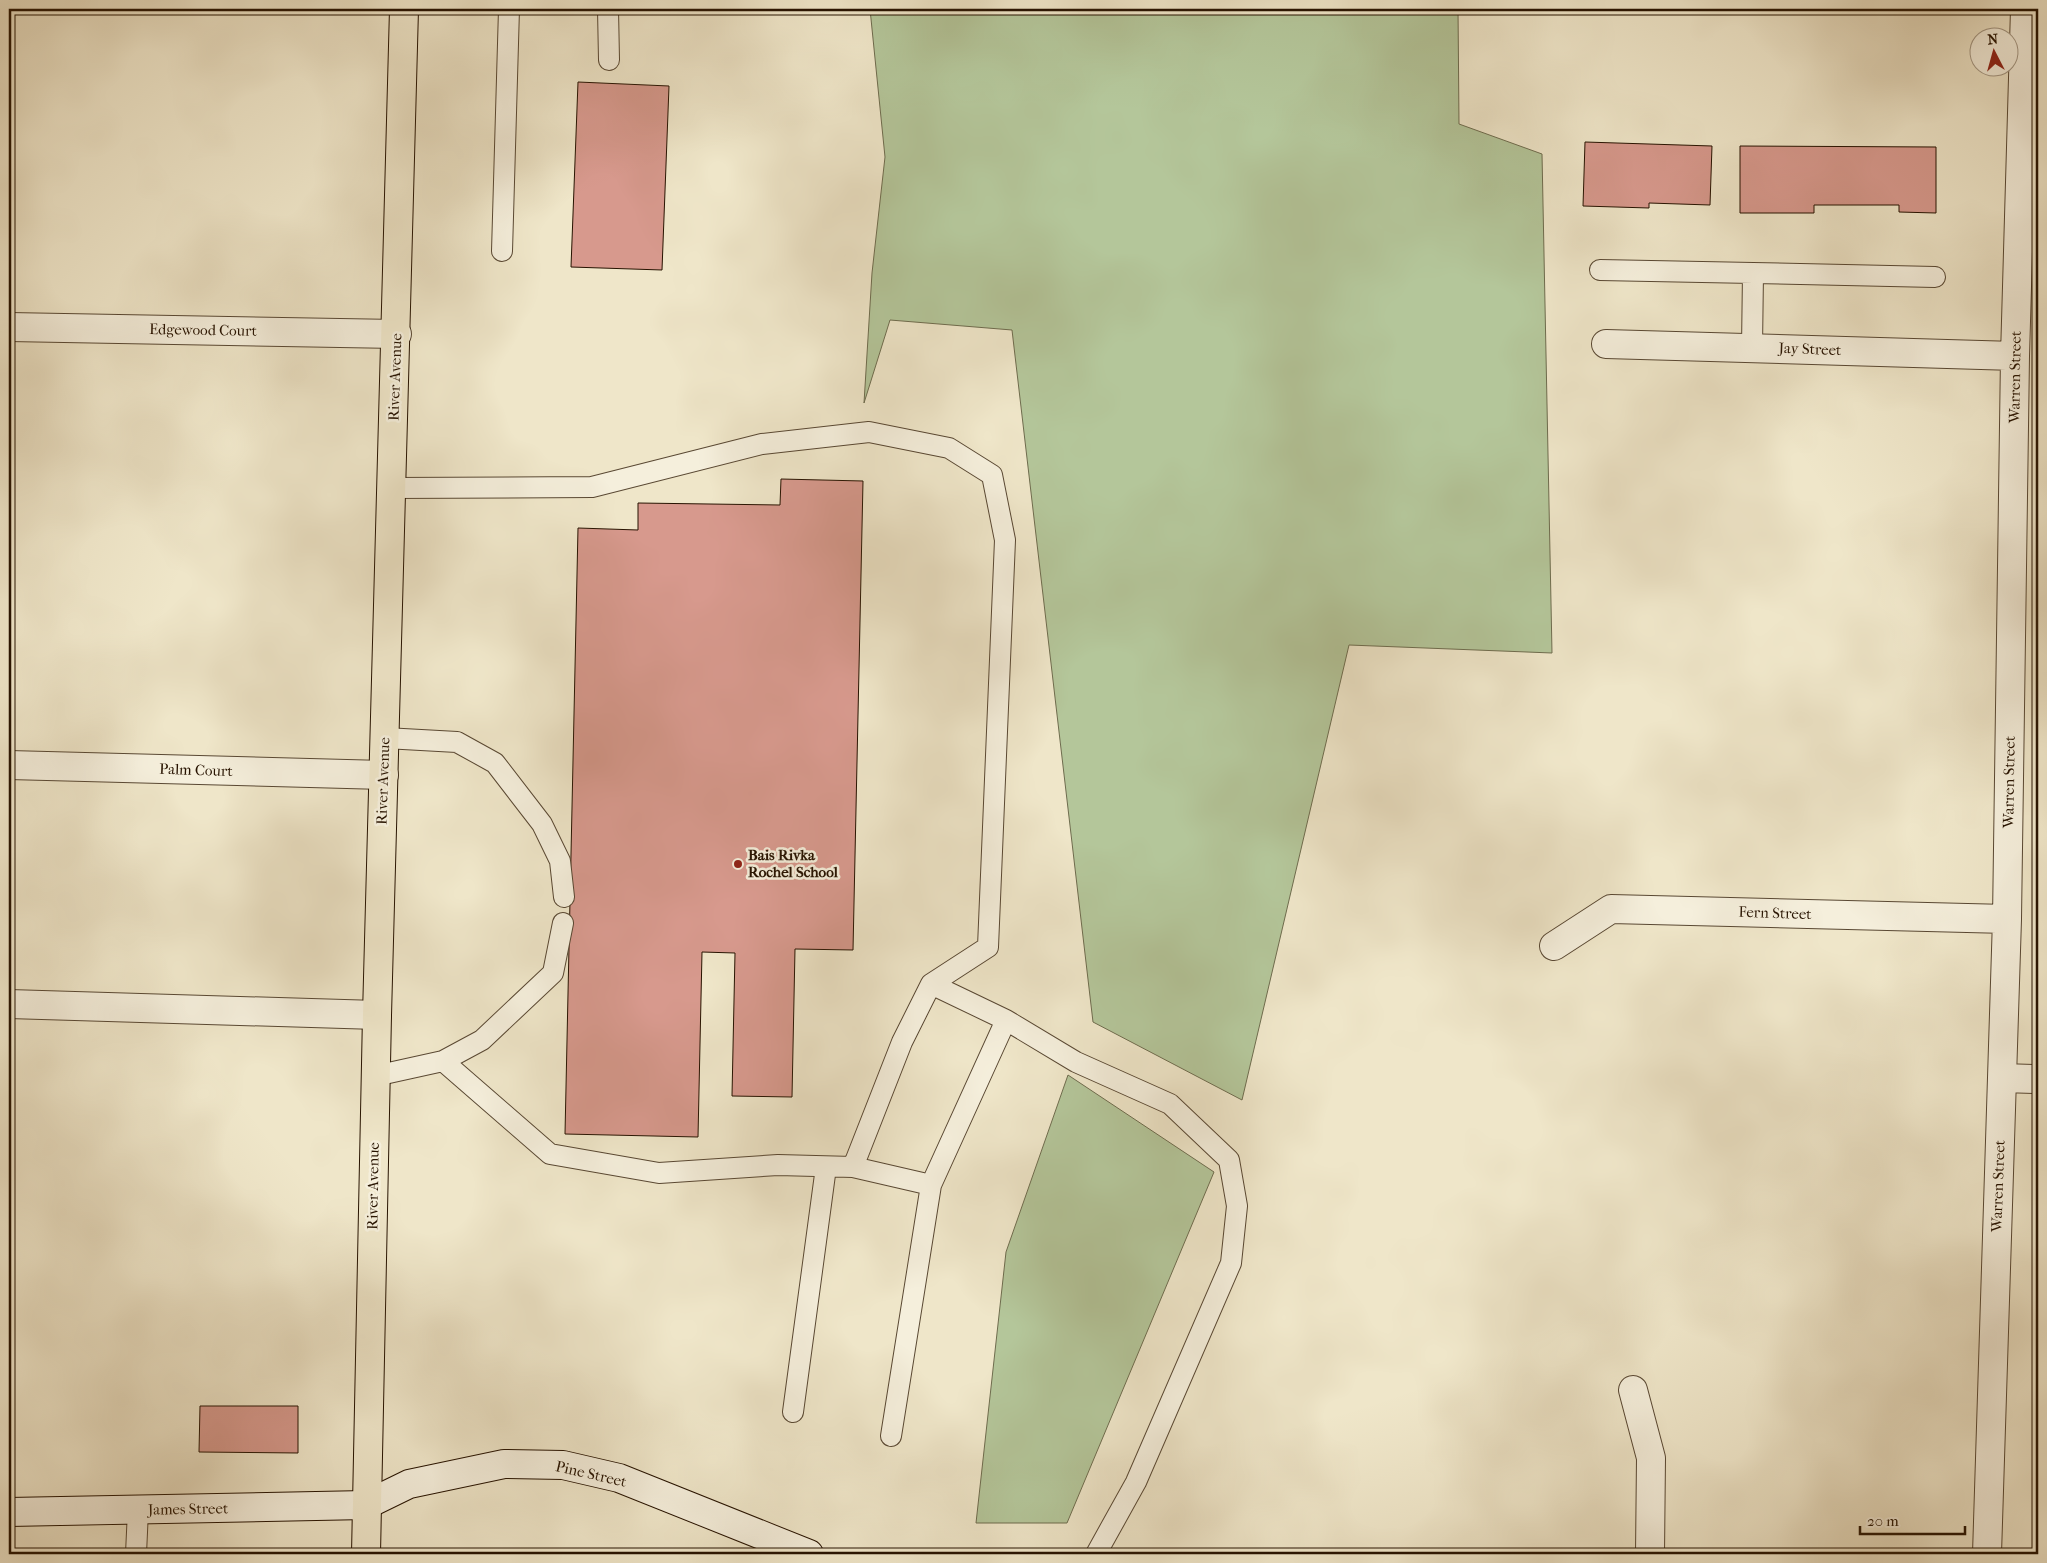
<svg xmlns="http://www.w3.org/2000/svg" width="2047" height="1563" font-family="'IM FELL French Canon',serif">
	<style>
		.green { fill: #b4c69a; stroke: #6e6c4e }
		.building { fill: #d7998d; stroke: #271301 }
		.lines { fill: none; stroke-linecap: round; stroke-linejoin: round }
		.lane-casing { stroke: #594833; stroke-width: 22 }
		.street-casing { stroke: #594833; stroke-width: 30 }
		.secondary-casing { stroke: #271301; stroke-width: 30 }
		.highway-casing { stroke: #271301; stroke-width: 30 }
		.lane { stroke: #f5efdc; stroke-width: 20 }
		.street { stroke: #f5efdc; stroke-width: 28 }
		.secondary { stroke: #f5efdc; stroke-width: 28 }
		.highway { stroke: #efe6c9; stroke-width: 28 }
		.poi-dot { fill: #8f2418; stroke: #f5efdc; stroke-width: 2 }
		.labels { text-anchor: middle; stroke-width: 5; stroke-linejoin: round; paint-order: stroke }
		.street-label { font-size: 15px; fill: #271301; stroke: #f5efdc }
		.poi-label { font-size: 15px; font-weight: bold; fill: #271301; stroke: #f5efdc; text-anchor: start }
	</style>
	<rect width="100%" height="100%" fill="#efe6c9"/>
	<filter id="stains"><feTurbulence type="fractalNoise" baseFrequency=".004" numOctaves="4"/><feColorMatrix values="0 0 0 0 .2 0 0 0 0 .09 0 0 0 0 .02 0 0 0 .5 -.17"/></filter>
	<radialGradient id="worn" r=".72"><stop offset=".6" stop-color="#630" stop-opacity="0"/><stop offset="1" stop-color="#630" stop-opacity=".3"/></radialGradient>
	<path class="green" d="M870 9H1458L1459 124 1542 154 1552 653 1349 645 1242 1100 1093 1022 1012 330 890 320 864 403 872 273 885 157Z
		M1068 1075 1214 1172 1067 1523H976L1006 1252Z"/>
	<path class="building" d="M578 82 669 86 662 270 571 267Z
		M1585 142 1712 146 1710 205 1649 203V208L1583 206Z
		M1740 146 1936 147V213L1899 212V205H1814V213H1740Z
		M781 479 863 481 853 950 795 949 792 1097 732 1096 735 953 702 952 698 1137 565 1134 578 528 638 530V503L780 505Z
		M200 1406H298V1453L199 1452Z"/>
	<g class="lines">
		<g class="lane-casing">
			<path id="lane" d="M608 9 609 60
				M502 251 509 9
				M1600 270 1753 273 1752 347
				M1753 273 1935 277
				M392 488 592 487 762 444 869 432 949 448 992 475 1005 540 988 947 931 984 902 1042 853 1167
				M385 738 457 742 495 763 542 824 560 861 564 897
				M931 984 1006 1020 1076 1062 1170 1104 1229 1160 1237 1206 1231 1263 1136 1482 1096 1554
				M443 1061 550 1154 659 1173 778 1165 853 1167 931 1185 891 1436
				M375 1076 443 1061 482 1040 553 973 563 923
				M931 1185 1006 1020
				M793 1412 826 1167
				M136 1554 138 1510"/>
		</g>
		<g class="street-casing">
			<path id="street" d="M9 327 397 334
				M1606 344 2015 356
				M9 765 384 775
				M1554 946 1611 909 2007 919
				M9 1004 377 1015
				M2002 1078 2038 1079
				M1633 1390 1651 1458 1650 1554
				M1987 1554 2007 919 2015 356 2025 9"/>
		</g>
		<g class="secondary-casing">
			<path id="secondary" d="M9 1512 366 1505 409 1484 504 1464 563 1465 619 1478 809 1554"/>
		</g>
		<g class="highway-casing">
			<path id="highway" d="M366 1554 377 1015 404 9"/>
		</g>
		<use href="#lane" class="lane"/>
		<use href="#street" class="street"/>
		<use href="#secondary" class="secondary"/>
		<use href="#highway" class="highway"/>
	</g>
	<circle class="poi-dot" cx="738" cy="864" r="5"/>
	<g class="labels">
		<g class="street-label">
			<text transform="translate(203 330) rotate(1)" y="5">Edgewood Court</text>
			<text transform="translate(1810 349) rotate(2)" y="5">Jay Street</text>
			<text transform="translate(395 377) rotate(-88)" y="5">River Avenue</text>
			<text transform="translate(2015 377) rotate(-89)" y="5">Warren Street</text>
			<text transform="translate(196 770) rotate(2)" y="5">Palm Court</text>
			<text transform="translate(383 781) rotate(-88)" y="5">River Avenue</text>
			<text transform="translate(2009 782) rotate(-89)" y="5">Warren Street</text>
			<text transform="translate(1775 913) rotate(2)" y="5">Fern Street</text>
			<text transform="translate(373 1186) rotate(-89)" y="5">River Avenue</text>
			<text transform="translate(1998 1186) rotate(-88)" y="5">Warren Street</text>
			<text transform="translate(591 1474) rotate(13)" y="5">Pine Street</text>
			<text transform="translate(188 1509) rotate(-1)" y="5">James Street</text>
		</g>
		<g class="poi-label">
			<text x="748" y="860">Bais Rivka<tspan x="748" dy="17">Rochel School</tspan></text>
		</g>
	</g>
	<rect width="2047" height="1563" fill="none" stroke="#efe6c9" stroke-width="30"/>
	<rect x="10" y="10" width="2027" height="1543" fill="none" stroke="#271301" stroke-width="2.5"/>
	<rect x="15" y="15" width="2017" height="1533" fill="none" stroke="#271301"/>
	<g transform="translate(1994 52) rotate(354)"><circle r="24" fill="#f5efdc" stroke="#a39784"/>
	<path d="M0-4L9 19L0 12L-9 19Z" fill="#8f2418"/>
	<text y="-8" font-size="14" font-weight="bold" text-anchor="middle" fill="#271301">N</text>
	</g>
	<path d="M1860 1526v8h105v-8" fill="none" stroke="#271301" stroke-width="2.5"/>
	<text x="1867" y="1526" font-size="15" fill="#271301" stroke="#f5efdc" stroke-width="4" paint-order="stroke">20 m</text>
	<rect width="100%" height="100%" filter="url(#stains)"/>
	<rect width="100%" height="100%" fill="url(#worn)"/>
</svg>
